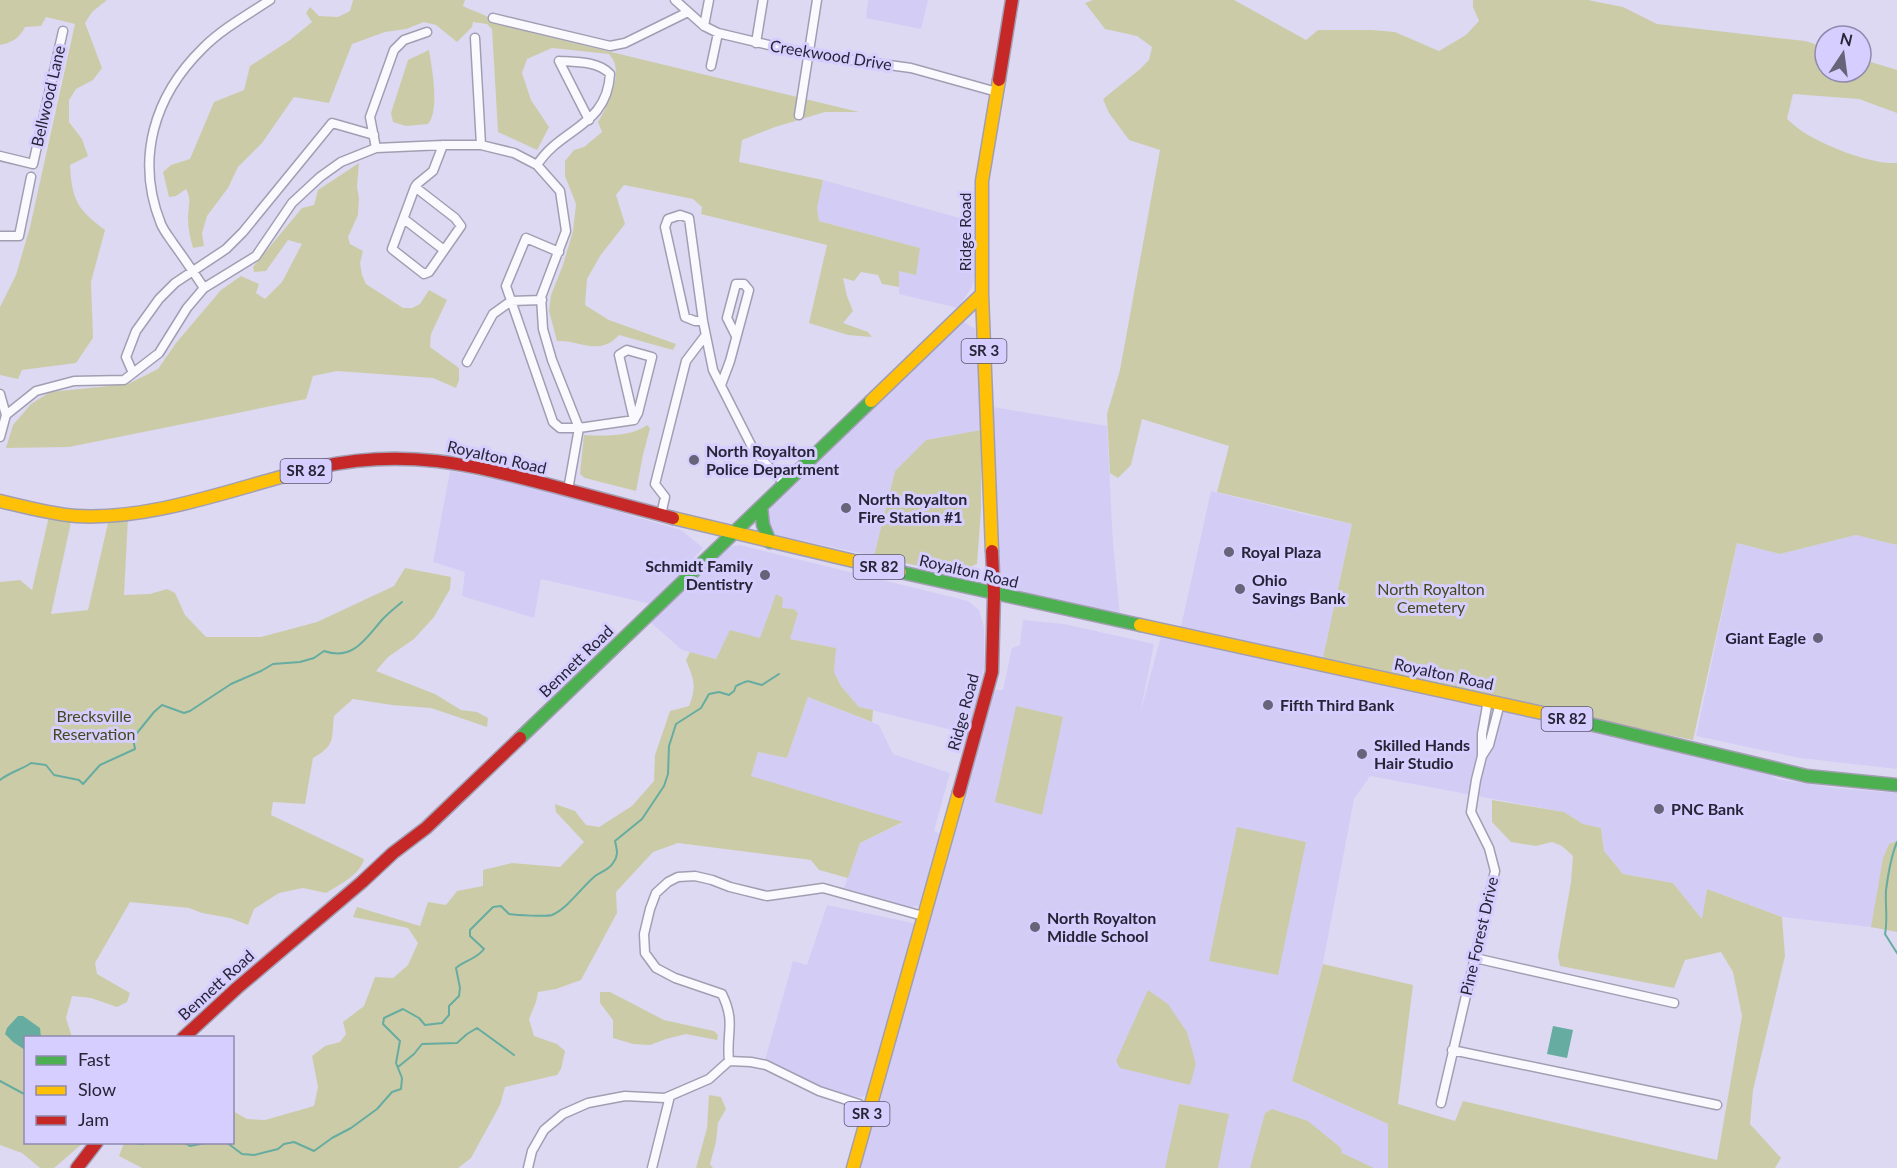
<svg xmlns="http://www.w3.org/2000/svg" width="1897" height="1168" font-family="Lato,sans-serif">
	<style>
		.built { fill: #d3cdf6 }
		.green { fill: #cbcca7 }
		.water { fill: #66aca0 }
		.lines { fill: none; stroke-linecap: round; stroke-linejoin: round }
		.stream { stroke: #66aca0; stroke-width: 2 }
		.street-casing { stroke: #a29eb2; stroke-width: 11 }
		.fast-casing { stroke: #a29eb2; stroke-width: 15 }
		.slow-casing { stroke: #a29eb2; stroke-width: 15 }
		.jam-casing { stroke: #a29eb2; stroke-width: 15 }
		.street { stroke: #faf9fd; stroke-width: 8 }
		.fast { stroke: #4caf50; stroke-width: 12 }
		.slow { stroke: #ffc107; stroke-width: 12 }
		.jam { stroke: #c62828; stroke-width: 12 }
		.poi-dot { fill: #676378; stroke: #d5cefe; stroke-width: 2 }
		.labels { text-anchor: middle; stroke-width: 6; stroke-linejoin: round; paint-order: stroke }
		.shield { fill: #d5cefe; stroke: #5b5772; stroke-width: 1.5 }
		.shield-label { font-size: 15px; font-weight: bold; fill: #272436 }
		.street-label { font-size: 16px; fill: #272436; stroke: #d5cefe }
		.poi-label { font-size: 16px; font-weight: bold; fill: #272436; stroke: #d5cefe; text-anchor: start }
		.park-label { font-size: 16px; fill: #46481d; stroke: #d5cefe }
	</style>
	<rect width="100%" height="100%" fill="#ddd9f3"/>
	<path class="built" d="M868 0H928L921 29 866 18Z
		M823 180 974 222 975 275 972 287 958 308 899 294V271L920 248 819 221 817 208Z
		M964 322 977 330 981 430 926 440 895 471 874 556 778 536 772 533 765 515 771 502 945 336Z
		M993 407 1107 426 1113 544 1120 617 1021 593 1008 587 1001 579 993 473Z
		M450 471 506 481 564 496 681 530 703 548 651 604 541 579 534 618 462 596 465 572 433 562Z
		M1211 491 1304 514 1352 524 1322 662 1180 631Z
		M1856 535 1897 545V769L1800 758 1696 736 1737 543 1780 554Z
		M740 545 968 601 979 610 984 627V668L968 734 859 707 841 686 834 672 835 648 790 639 756 669 682 650 648 620 720 548Z
		M1023 620 1064 624 1154 644 1140 714 1161 636 1676 750 1764 771 1777 779 1835 788 1897 793V930L1782 917 1707 889 1703 920 1673 883 1623 874 1604 851 1601 828 1583 824 1564 812 1370 776 1354 799 1323 963 1292 1081 1388 1124V1168H858L994 690H1003L1012 648 1020 645Z
		M808 697 879 725 893 754 950 773 934 831 941 834 925 895 918 906 909 907 844 888 860 843 902 823 750 777 758 752 787 758Z
		M827 905 913 923 915 926 868 1093 863 1097H857L820 1088 777 1068 765 1060 793 961 807 965Z"/>
	<path class="green" d="M0 0H107L92 12 85 23 102 68 93 80 76 89 69 100V122L82 139 88 156 70 165C72 200 77 209 105 230L91 282 93 338 76 363 22 370 18 379 0 375V307L16 275 30 227 75 24 46 17 41 26 25 27C20 38 11 43 0 45Z
		M353 0H465L463 6C476 13 486 13 496 24L859 112H825L775 127 742 140 739 162 823 180 817 208 819 221 920 248 916 275 899 271V287L882 284 878 275 861 272 854 281 843 278 847 296 853 311 843 323 868 332 872 337 848 335 809 323 827 245 701 214 702 207 693 199 624 185 616 195 625 224 600 256 587 279 585 305 609 320 676 344 673 350 619 335C599 357 581 340 557 341L549 311 551 295 563 265 573 231 576 204 565 176V161L574 150 584 147 602 132 598 122C607 108 621 78 614 62 613 59 611 57 609 54L552 48 527 59 522 73 531 100 549 127 537 150 498 132 492 29 487 24 473 22 472 27 457 42 436 25 424 22 406 29 385 32 352 44 329 103 294 97 262 143 238 167 228 188 207 216 202 233 204 246 193 248C190 238 188 228 188 218 188 207 192 199 186 189L176 196 169 197 163 172 171 165 190 159 214 102 244 90 250 66 290 40 312 22 306 13 310 7 319 16 338 17 350 11Z
		M1093 0H1234L1306 40 1318 30H1372L1395 32 1439 51 1466 35 1479 21 1473 7V0H1588L1623 7 1657 24 1805 41 1825 47V72H1861V59L1897 70V113L1859 99 1793 94 1787 119C1794 125 1802 132 1810 136 1833 149 1871 164 1897 163V545L1856 535 1780 554 1737 543 1693 740 1322 662 1352 524 1217 492 1229 446 1142 419 1131 465 1118 478 1110 473 1107 414 1120 370 1160 150 1129 140 1109 113 1103 99 1139 70 1149 60 1152 47 1137 36 1105 29 1085 3Z
		M429 50C432 69 440 110 428 124L406 126 393 122 391 113 408 60Z
		M359 163 357 187 359 198 358 215 348 237 350 244 363 251 360 263 362 275 366 284 403 308H412L420 304 429 290 447 300 431 334 430 347 459 368V380L456 388 433 378 337 371 313 376 306 399 69 447 6 448 13 425 31 404 50 392 128 384 158 369 176 343 221 290 241 276 259 284 256 293 265 299 282 282 302 244 288 240 266 271 254 272 253 267 302 208 314 205 318 190Z
		M647 425 650 428 643 455 636 491 585 478 580 474 584 435C603 436 631 437 647 425Z
		M981 430V510L977 564 954 574 874 556 895 471 926 440Z
		M49 516 71 522 51 614 88 610 108 523 128 518 124 595 150 594 167 589 175 593 185 615 206 637H261L317 622 394 586 405 568 451 577 450 589 434 617 414 639 388 657 376 671 435 694 461 710 477 712 488 718 487 727 431 708 392 705 353 699 334 716C331 740 336 745 313 758L305 804 273 802 271 815 364 859C361 874 339 885 326 893L303 888 279 893 254 909 248 925 230 918 202 913 189 908 130 902 95 963 97 974 130 993 127 1002 117 1007 91 998 72 996 66 1018 72 1037 26 1038V1142L83 1143 54 1168H40L22 1153 0 1145V582L20 580 32 590Z
		M776 594 783 598 782 608 794 609 798 613 790 639 836 648 834 672 841 686 859 707 873 710 872 722 808 697 787 758 758 752 751 776 903 822 860 843 848 878 819 870 811 860 678 843 653 852 616 892 617 913 581 980 556 989 538 992 536 1002 529 1019 534 1036 557 1044 565 1051 561 1069 557 1075 505 1087 500 1105 471 1158 458 1168H142L119 1156 124 1143 232 1142 233 1111 247 1119 265 1120 314 1106 318 1087 312 1056 325 1046 340 1042 346 1034 343 1022 364 1006 375 977 393 978 408 965 418 943 408 928 353 917 357 907 420 926 428 902 446 905 457 891 483 886V870L512 863 560 867 584 842 556 812 555 804 575 811 586 825 599 827 632 806 654 781 655 755 670 711 689 706C697 685 694 681 686 660L690 652 716 659 730 630 760 638Z
		M1016 706 1063 717 1042 815 995 802Z
		M1492 800 1564 812 1583 824 1601 828 1604 851 1623 874 1673 883 1702 919 1707 889 1782 917 1785 956 1753 1090 1750 1124 1781 1158 1775 1168H1388V1124L1292 1081 1323 964 1413 985 1398 1104 1455 1121 1463 1101 1717 1160 1742 1016 1733 972 1721 952 1685 960 1674 988 1560 966 1558 956 1571 882 1573 856 1562 846 1552 842 1536 846 1511 842 1492 822Z
		M1237 827 1306 842 1278 975 1209 961Z
		M1897 841V932L1871 927 1883 858 1889 844Z
		M1148 990 1168 1004 1187 1032 1196 1064 1190 1085 1120 1068 1116 1061Z
		M600 992H610L664 1020 714 1031 718 1035 717 1040 686 1034 666 1039 650 1045 633 1044 613 1038V1020L600 1003Z
		M709 1095 721 1097 726 1109 718 1123 716 1142 710 1164 713 1168H696L707 1128Z
		M1179 1104 1229 1114 1218 1168H1165Z
		M1272 1109 1308 1121 1341 1148 1342 1153 1374 1168H1250L1265 1113Z"/>
	<path class="water" d="M18 1016H23L40 1028 41 1037 26 1038 25 1050 13 1042 5 1034 7 1028Z
		M1553 1026 1573 1030 1567 1058 1547 1054Z"/>
	<g class="lines">
		<path class="stream" d="M0 780C10 772 21 770 31 763L46 765 54 775 79 780 83 784 100 765 135 749 133 738 154 712 162 705 184 713 190 711 231 684 261 671 273 664 300 662 314 658 324 651C352 661 365 640 381 621 387 614 395 608 402 602
			M1897 842C1891 856 1888 875 1886 890 1885 905 1888 919 1885 934L1897 953
			M398 1067 414 1054 422 1044 457 1043 467 1034 477 1028 514 1055
			M0 1081 26 1095
			M127 1142 142 1144 149 1142
			M183 1142 190 1146 210 1142
			M226 1142 242 1154 254 1155 278 1149 284 1144 294 1142 314 1151 332 1138 351 1128 377 1109 392 1092 401 1089 402 1078 396 1063 400 1041 383 1024 384 1018 403 1009 419 1018 425 1025 442 1023 449 1015V1006L459 996 460 988 456 968C465 960 477 959 484 949L470 936V930L493 907 501 906 509 914C516 915 546 917 552 915 568 908 581 888 594 877 600 872 609 870 613 863 619 855 617 850 615 841L642 819 664 786 668 774 669 746 676 724 701 708 709 694 719 692 729 695 734 691 736 686C752 678 746 682 762 685L779 674"/>
		<g class="street-casing">
			<path id="street" d="M675 0 704 26 718 33 807 54 911 68 997 92
				M493 18 610 46 625 43 688 12
				M704 26 709 0
				M475 38 481 145
				M756 43 763 0
				M711 66 718 33
				M799 115 817 0
				M376 148 370 117 394 50 404 40 427 32
				M0 156 33 164 63 31
				M537 165C561 127 607 127 610 74 598 61 575 62 559 61L589 120
				M415 187 455 218 461 226 429 272 424 274 392 249 415 187 417 184 433 171 443 145
				M404 219 444 250
				M0 236H19L31 177
				M559 252 526 238 506 286 553 422 560 428H579L634 420 638 413 652 357 627 350 619 355 634 420
				M204 288C194 273 184 258 173 243 169 237 164 231 161 224 135 159 154 96 203 48 222 29 247 15 270 0
				M703 321H695L685 317 665 227 668 219 680 215 689 218 703 321 713 370 748 439 754 451 785 484
				M467 362 493 314 511 301 542 300
				M133 373 126 357 136 331 159 299 175 283 226 249 243 232 332 123 374 135
				M721 385 730 361 749 290 744 284H736L727 318 736 336
				M0 394 6 415 0 437
				M6 415 36 391 74 381 124 380 159 353 187 308 204 288 256 256 292 203 320 177 341 162 376 148 443 145H481L514 153 537 165 560 191 566 231 541 297 543 329 552 360 579 428 568 490
				M661 515 665 497 655 484 686 361 705 336
				M1482 756V734L1488 700
				M1475 958 1674 1003
				M1452 1050 1717 1105
				M729 1061C726 1032 736 1023 722 994L675 978 656 968 645 953 644 934 650 909 656 893 668 882 678 877 695 876 712 880 730 887 767 896 823 888 923 916
				M1441 1103 1495 871 1489 848 1471 812 1476 780 1482 756 1489 745 1500 703
				M528 1168 532 1151 544 1130 563 1114 588 1103 625 1096 665 1098 709 1079 729 1061 751 1062 766 1065 819 1091 859 1104 868 1111
				M652 1168 670 1096"/>
		</g>
		<g class="fast-casing">
			<path id="fast" d="M761 507 763 525 770 542
				M900 572 1140 625
				M1556 716 1807 776 1897 785
				M520 738 871 401"/>
		</g>
		<g class="slow-casing">
			<path id="slow" d="M871 401 982 294
				M0 501C25 507 51 514 76 516 155 521 242 485 319 467
				M673 518 900 572
				M992 551 982 294V181L999 80
				M1140 625 1556 716
				M853 1168 959 792"/>
		</g>
		<g class="jam-casing">
			<path id="jam" d="M999 80 1012 0
				M319 467C405 448 470 464 553 486 593 497 633 507 673 518
				M959 792 992 672 994 594 992 551
				M183 1038 237 988 362 882 393 853 426 828 520 738
				M77 1168 97 1142"/>
		</g>
		<use href="#street" class="street"/>
		<use href="#fast" class="fast"/>
		<use href="#slow" class="slow"/>
		<use href="#jam" class="jam"/>
	</g>
	<g class="poi-dot">
		<circle cx="694" cy="460" r="6"/>
		<circle cx="846" cy="508" r="6"/>
		<circle cx="1229" cy="552" r="6"/>
		<circle cx="765" cy="575" r="6"/>
		<circle cx="1240" cy="589" r="6"/>
		<circle cx="1818" cy="638" r="6"/>
		<circle cx="1268" cy="705" r="6"/>
		<circle cx="1362" cy="754" r="6"/>
		<circle cx="1659" cy="809" r="6"/>
		<circle cx="1035" cy="927" r="6"/>
	</g>
	<g class="labels">
		<g class="shield">
			<rect x="961.5" y="339" width="45" height="24" rx="4.5"/>
			<rect x="280.5" y="459" width="51" height="24" rx="4.5"/>
			<rect x="853.5" y="555" width="51" height="24" rx="4.5"/>
			<rect x="1541.5" y="707" width="51" height="24" rx="4.5"/>
			<rect x="844.5" y="1102" width="45" height="24" rx="4.5"/>
		</g>
		<g class="shield-label">
			<text x="984" y="356">SR 3</text>
			<text x="306" y="476">SR 82</text>
			<text x="879" y="572">SR 82</text>
			<text x="1567" y="724">SR 82</text>
			<text x="867" y="1119">SR 3</text>
		</g>
		<g class="street-label">
			<text transform="translate(831 55) rotate(9)" y="6">Creekwood Drive</text>
			<text transform="translate(48 96) rotate(-77)" y="6">Bellwood Lane</text>
			<text transform="translate(965 232) rotate(-90)" y="6">Ridge Road</text>
			<text transform="translate(497 457) rotate(13)" y="6">Royalton Road</text>
			<text transform="translate(969 571) rotate(13)" y="6">Royalton Road</text>
			<text transform="translate(576 661) rotate(-44)" y="6">Bennett Road</text>
			<text transform="translate(1444 674) rotate(12)" y="6">Royalton Road</text>
			<text transform="translate(963 712) rotate(-75)" y="6">Ridge Road</text>
			<text transform="translate(1479 936) rotate(-77)" y="6">Pine Forest Drive</text>
			<text transform="translate(216 985) rotate(-42)" y="6">Bennett Road</text>
		</g>
		<g class="poi-label">
			<text x="706" y="457">North Royalton<tspan x="706" dy="18">Police Department</tspan></text>
			<text x="858" y="505">North Royalton<tspan x="858" dy="18">Fire Station #1</tspan></text>
			<text x="1241" y="558">Royal Plaza</text>
			<text x="753" y="572" text-anchor="end">Schmidt Family<tspan x="753" dy="18">Dentistry</tspan></text>
			<text x="1252" y="586">Ohio<tspan x="1252" dy="18">Savings Bank</tspan></text>
			<text x="1806" y="644" text-anchor="end">Giant Eagle</text>
			<text x="1280" y="711">Fifth Third Bank</text>
			<text x="1374" y="751">Skilled Hands<tspan x="1374" dy="18">Hair Studio</tspan></text>
			<text x="1671" y="815">PNC Bank</text>
			<text x="1047" y="924">North Royalton<tspan x="1047" dy="18">Middle School</tspan></text>
		</g>
		<g class="park-label">
			<text x="1431" y="595">North Royalton<tspan x="1431" dy="18">Cemetery</tspan></text>
			<text x="94" y="722">Brecksville<tspan x="94" dy="18">Reservation</tspan></text>
		</g>
	</g>
	<rect x="24" y="1036" width="210" height="108" fill="#d5cefe" stroke="#8f8aae" stroke-width="1.5"/>
	<rect x="36" y="1056" width="30" height="9" fill="#4caf50" stroke="#8f8aae" stroke-width="1.5"/>
	<text x="78" y="1066" font-size="18" fill="#272436">Fast</text>
	<rect x="36" y="1086" width="30" height="9" fill="#ffc107" stroke="#8f8aae" stroke-width="1.5"/>
	<text x="78" y="1096" font-size="18" fill="#272436">Slow</text>
	<rect x="36" y="1116" width="30" height="9" fill="#c62828" stroke="#8f8aae" stroke-width="1.5"/>
	<text x="78" y="1126" font-size="18" fill="#272436">Jam</text>
	<g transform="translate(1843 54) rotate(13)"><circle r="28" fill="#d5cefe" stroke="#8f8aae" stroke-width="1.5"/>
	<path d="M0-4.5L10 22L0 15L-10 22Z" fill="#676378"/>
	<text y="-9" font-size="16" font-weight="bold" text-anchor="middle" fill="#272436">N</text>
	</g>
</svg>
